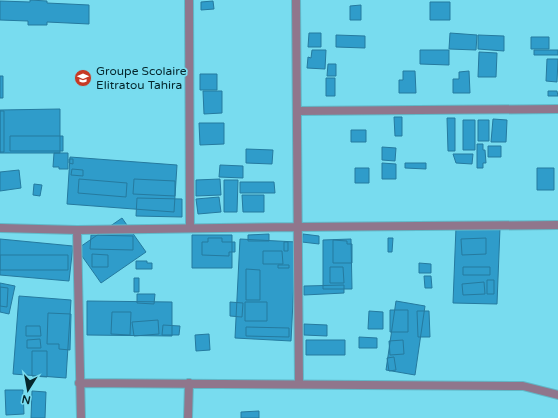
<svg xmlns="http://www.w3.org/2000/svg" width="558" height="418" font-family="'Varela Round',sans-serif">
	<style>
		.building { fill: #2f9cca; stroke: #257a9f }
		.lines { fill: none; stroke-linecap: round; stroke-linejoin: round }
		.street-casing { stroke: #61b8c8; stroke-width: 10 }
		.street { stroke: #90768c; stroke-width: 8 }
		.labels { text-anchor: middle; stroke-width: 3.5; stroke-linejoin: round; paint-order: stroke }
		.poi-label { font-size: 12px; fill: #05262c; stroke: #78dcef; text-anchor: start }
	</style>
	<rect width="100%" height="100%" fill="#78dcef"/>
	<path class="building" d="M30 0 47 1V3L89 5V24L47 22V25H28V21L0 20V1L30 2Z
		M213 1 214 9 201 10V2Z
		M430 2H450V20H430Z
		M361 5V20H350V6Z
		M309 33H321V47H308Z
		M450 33 477 35 476 50 449 49Z
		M336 35 365 36V48L336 47Z
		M478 35 504 36V51L478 49Z
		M531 37H549V49H531Z
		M312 50H326L325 69 307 68 308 57 311 58Z
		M420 50H449V65L420 64Z
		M534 50H558V55H534Z
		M479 52 497 53 496 77H478Z
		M547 59H558L557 82 546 81Z
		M328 64H336V76H327Z
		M403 71H415L416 93H399V80H403Z
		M469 71 470 93H453V79H459V72Z
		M200 74H217V90H200Z
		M0 76H3V98H0Z
		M326 78H335V96H326Z
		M203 91H222V113L204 114Z
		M548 91H557L558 96H548Z
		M60 109V153H0V110Z
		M0 111H4V152H0Z
		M394 117H402V136H395Z
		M447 118H455V151H448Z
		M493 119 507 120 506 142H491Z
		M463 120H475V150H463Z
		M478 120H489V141H478Z
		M199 123H224V144L200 145Z
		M351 130H366V142H351Z
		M10 136H63V151H10Z
		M477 144H483V150H485L486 163H483V168H477Z
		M488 146H501V157H488Z
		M382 147 396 148 395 161 382 160Z
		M246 149 273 150 272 164 246 163Z
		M54 153H68V169H59V167H53Z
		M453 154H473L472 164 456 163Z
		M70 157 177 165 174 212 67 204Z
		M69 159H73V164L69 163Z
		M382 163 396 164V179H382Z
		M405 163H426V169L405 168Z
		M220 165 243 166V178L219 177Z
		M355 168H369V183H355Z
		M537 168H554V190H537Z
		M72 169 83 170V176L71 175Z
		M19 170 21 188 0 191V172Z
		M79 179 127 183 126 197 78 193Z
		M134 179 175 181V196L133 194Z
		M220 179 221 195 196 196V180Z
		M224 180H238L237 212H224Z
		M240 182H274L275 193H240Z
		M34 184 42 185 40 196 33 195Z
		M242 195H264V212H243Z
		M219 197 221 212 198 214 196 199Z
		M137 198 182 199V217L136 216Z
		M122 218 146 252 101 283 77 249Z
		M456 227 500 228 497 304 453 303Z
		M269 234V241H248V235Z
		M303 234 319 236V244L302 242Z
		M91 235 133 236V250L90 249Z
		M192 235H232V268H192Z
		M208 238H222V242H235V252H229V256L202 255V242H208Z
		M388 238H393L392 252H388Z
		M486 238V254L462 255 461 239Z
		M0 239 73 246 69 281 0 275Z
		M240 239 296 242 291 341 235 338Z
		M351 239 352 289H323V240Z
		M333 240 347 241V244H352V263H333Z
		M284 242H288V251H284Z
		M263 251H282L283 264H263Z
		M92 254 108 255V267H92Z
		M0 255H68V270H0Z
		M136 261H147V263H152V269H136Z
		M419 263 431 264V273H419Z
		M278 265H289V268H278Z
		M330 267H343L344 283H330Z
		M463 267H490V275H463Z
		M246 269 260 270V300H246Z
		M424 276H431L432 288H425Z
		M134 278H139V292H134Z
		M487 280H494V294H487Z
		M484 282 485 294 463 295 462 284Z
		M0 283 15 286 9 314 0 312Z
		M344 285V293L304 295V286Z
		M0 287 8 288 7 307 0 306Z
		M137 294H155L154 304 137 303Z
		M19 296 71 300 66 378 13 374Z
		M87 301 172 302V336L87 335Z
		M396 301 425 306 415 375 386 370Z
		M230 302 243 303 242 317 230 316Z
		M245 302H267V321H245Z
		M390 310H408V332H390Z
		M369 311 383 312V329H368Z
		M417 311H429L430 337H418Z
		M112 312H131L130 335 111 334Z
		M48 313 71 314 70 350 59 349V344H47Z
		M158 320 159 334 134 336 132 322Z
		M304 324 327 325V336L304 335Z
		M163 325 180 326 179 335H162Z
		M26 326H40L41 336H26Z
		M246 327 289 328V337L246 336Z
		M209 334 210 350 196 351 195 335Z
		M359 337 377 338V348H359Z
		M40 339 41 348H27V340Z
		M306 340H345V355H306Z
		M403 340 404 354 390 355 389 341Z
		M32 351H47V377L32 376Z
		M394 357 396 370 389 371 387 358Z
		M5 390H23L24 414 6 415Z
		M32 391 46 392 45 418H31Z
		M259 411V418H241V412Z"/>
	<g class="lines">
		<g class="street-casing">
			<path id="street" d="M189 0 190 228
				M296 0 299 384
				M297 111 558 109
				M0 228 77 230 297 227 558 225
				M77 230 81 418
				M79 383 523 386 558 395
				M188 418 189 383"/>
		</g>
		<use href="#street" class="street"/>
	</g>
	<defs>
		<g id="school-disc" transform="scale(0.9)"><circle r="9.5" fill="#c63a25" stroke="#78dcef"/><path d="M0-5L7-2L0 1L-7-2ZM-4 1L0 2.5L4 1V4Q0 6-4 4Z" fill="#fff"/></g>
	</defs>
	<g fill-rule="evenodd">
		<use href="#school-disc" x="83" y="78"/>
	</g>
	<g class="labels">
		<g class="poi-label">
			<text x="96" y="75">Groupe Scolaire<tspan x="96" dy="14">Elitratou Tahira</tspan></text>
		</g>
	</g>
	<g transform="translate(28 390) rotate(191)" stroke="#78dcef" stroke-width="3" paint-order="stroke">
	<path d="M0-3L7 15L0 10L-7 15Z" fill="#05262c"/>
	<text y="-6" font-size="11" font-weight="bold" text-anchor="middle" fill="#05262c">N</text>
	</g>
</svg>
